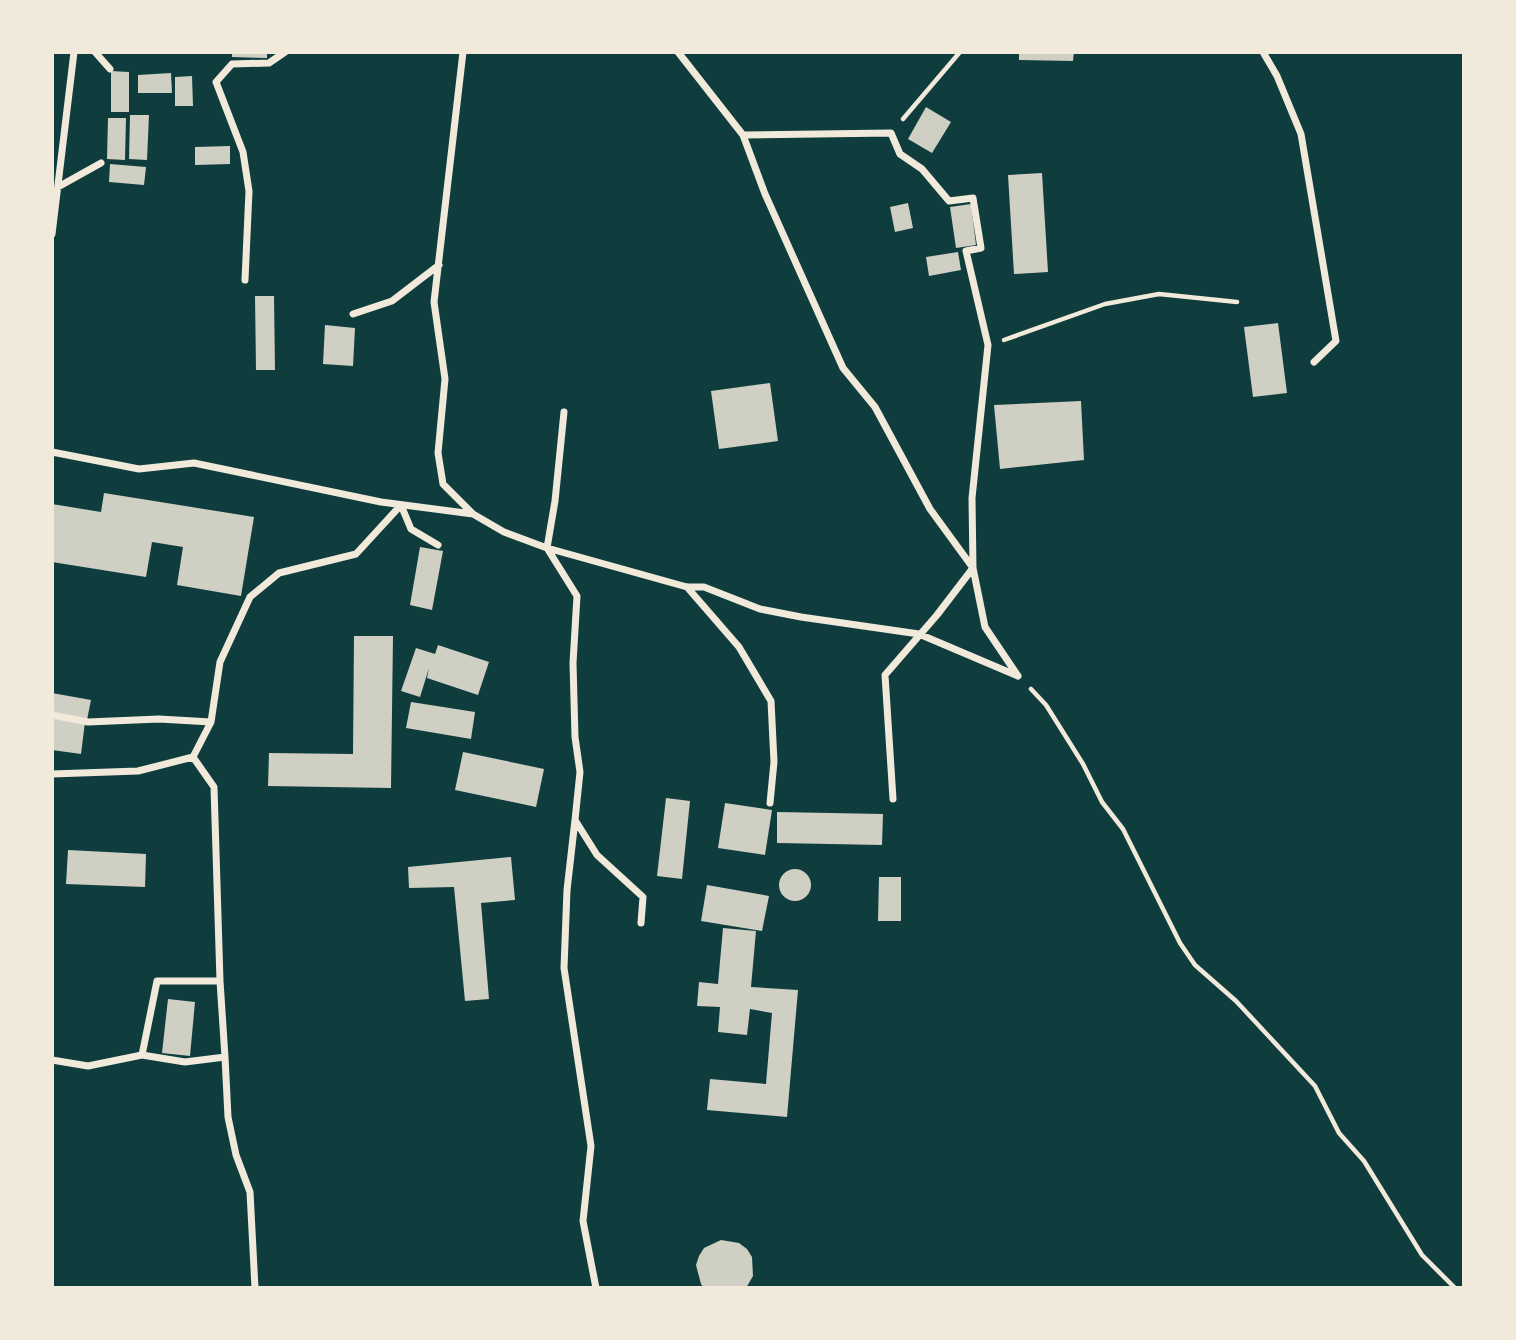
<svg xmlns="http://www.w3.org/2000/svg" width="1516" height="1340" font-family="'Golos Text',sans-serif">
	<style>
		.building { fill: #cfcfc3 }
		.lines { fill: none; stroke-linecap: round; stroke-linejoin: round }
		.path { stroke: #f1e9da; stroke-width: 4.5 }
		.minor { stroke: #f1e9da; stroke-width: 7 }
	</style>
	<rect width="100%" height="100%" fill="#0f3d3e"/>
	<path class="building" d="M232 52H267V58L232 57Z
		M1019 52H1074L1073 61 1019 60Z
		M111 71 129 72V112H111Z
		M171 73 172 93H138V75Z
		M192 76 193 106H175V77Z
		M926 107 951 122 932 153 908 139Z
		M130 115H149L147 160 129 159Z
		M108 118H126L125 160 107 159Z
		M230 146V164L195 165V147Z
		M110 164 146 167 144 185 109 182Z
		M1042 173 1048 272 1014 274 1008 175Z
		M908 203 913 228 895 232 890 207Z
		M971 204 976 245 956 248 950 207Z
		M958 252 961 270 929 276 926 257Z
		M255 296H274L275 370H256Z
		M1278 323 1287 393 1253 397 1244 327Z
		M325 325 355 328 353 366 323 364Z
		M770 383 778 441 719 449 711 391Z
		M1081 401 1084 460 1000 469 994 405Z
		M104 493 254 517 241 596 177 585 183 547 152 542 146 577 52 562V504L101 512Z
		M420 547 443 551 432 610 410 605Z
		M354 636H393L391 788 268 786 269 753 353 754Z
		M438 645 489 662 478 695 427 678 429 668 420 697 401 691 416 648 435 654Z
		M52 693 91 700 87 720 52 713Z
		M411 702 475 712 471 739 406 728Z
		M52 718 85 722 81 754 52 750Z
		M463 752 544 769 536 807 455 790Z
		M666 798 690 801 682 879 657 876Z
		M725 803 772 810 765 855 718 848Z
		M777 812 883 814 882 845 777 843Z
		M68 850 146 854 145 887 66 884Z
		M511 857 515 900 481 903 489 999 465 1001 454 887 409 888 408 867Z
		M779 885a16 16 0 1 1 32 0a16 16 0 1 1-32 0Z
		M879 877H901V921H878Z
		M707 885 769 896 762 931 701 921Z
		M723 928 756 931 751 987 798 990 787 1117 707 1110 710 1079 766 1084 772 1013 750 1009 747 1035 718 1032 720 1007 697 1006 699 982 718 984Z
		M168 999 195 1002 190 1056 162 1053Z
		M721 1240 739 1243 747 1249 752 1257 753 1276 746 1288H704L701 1284 696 1265 699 1256 704 1248Z"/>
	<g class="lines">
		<path class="path" d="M903 119 960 52
			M1004 340 1105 304 1159 294 1237 302
			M1031 689 1046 705 1083 764 1102 802 1123 829 1180 943 1195 965 1236 1001 1315 1086 1339 1133 1364 1161 1422 1255 1455 1288"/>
		<path class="minor" d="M95 52 110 69
			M463 52 434 302 445 379 438 453 443 484 472 513
			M678 52 743 135 891 133 900 154 922 169 949 201 973 198 981 248 966 251 988 345 972 498 973 568 937 615 885 675 893 799
			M1263 52 1277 76 1301 134 1336 341 1314 362
			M743 135 765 194 843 368 875 407 930 509 973 568 985 627 1018 676
			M58 187 101 163
			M52 234 74 52
			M245 280 249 191 243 152 216 82 232 64 269 63 285 52
			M353 314 392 301 439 265
			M564 412 555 501 547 548 577 596 573 663 575 737 580 772 575 820 597 855 643 897 641 923
			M52 452 139 469 194 463 381 502 473 514 504 532 547 548 687 587H704L760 609 801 617 919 634 1018 676
			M687 587 739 647 771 701 774 762 770 803
			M52 715 88 722 159 719 211 722
			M193 757 214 787 220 981H157L142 1055 185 1062 225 1057 228 1117 236 1155 250 1192 255 1288
			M52 774 138 771 193 757 211 722 220 662 250 597 279 573 356 554 401 505 411 529 438 545
			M575 820 567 890 564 968 591 1146 583 1221 596 1288
			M220 981 225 1057
			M52 1060 88 1066 142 1055"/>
	</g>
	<rect width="1516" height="1340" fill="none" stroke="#f1e9da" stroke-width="108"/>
</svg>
